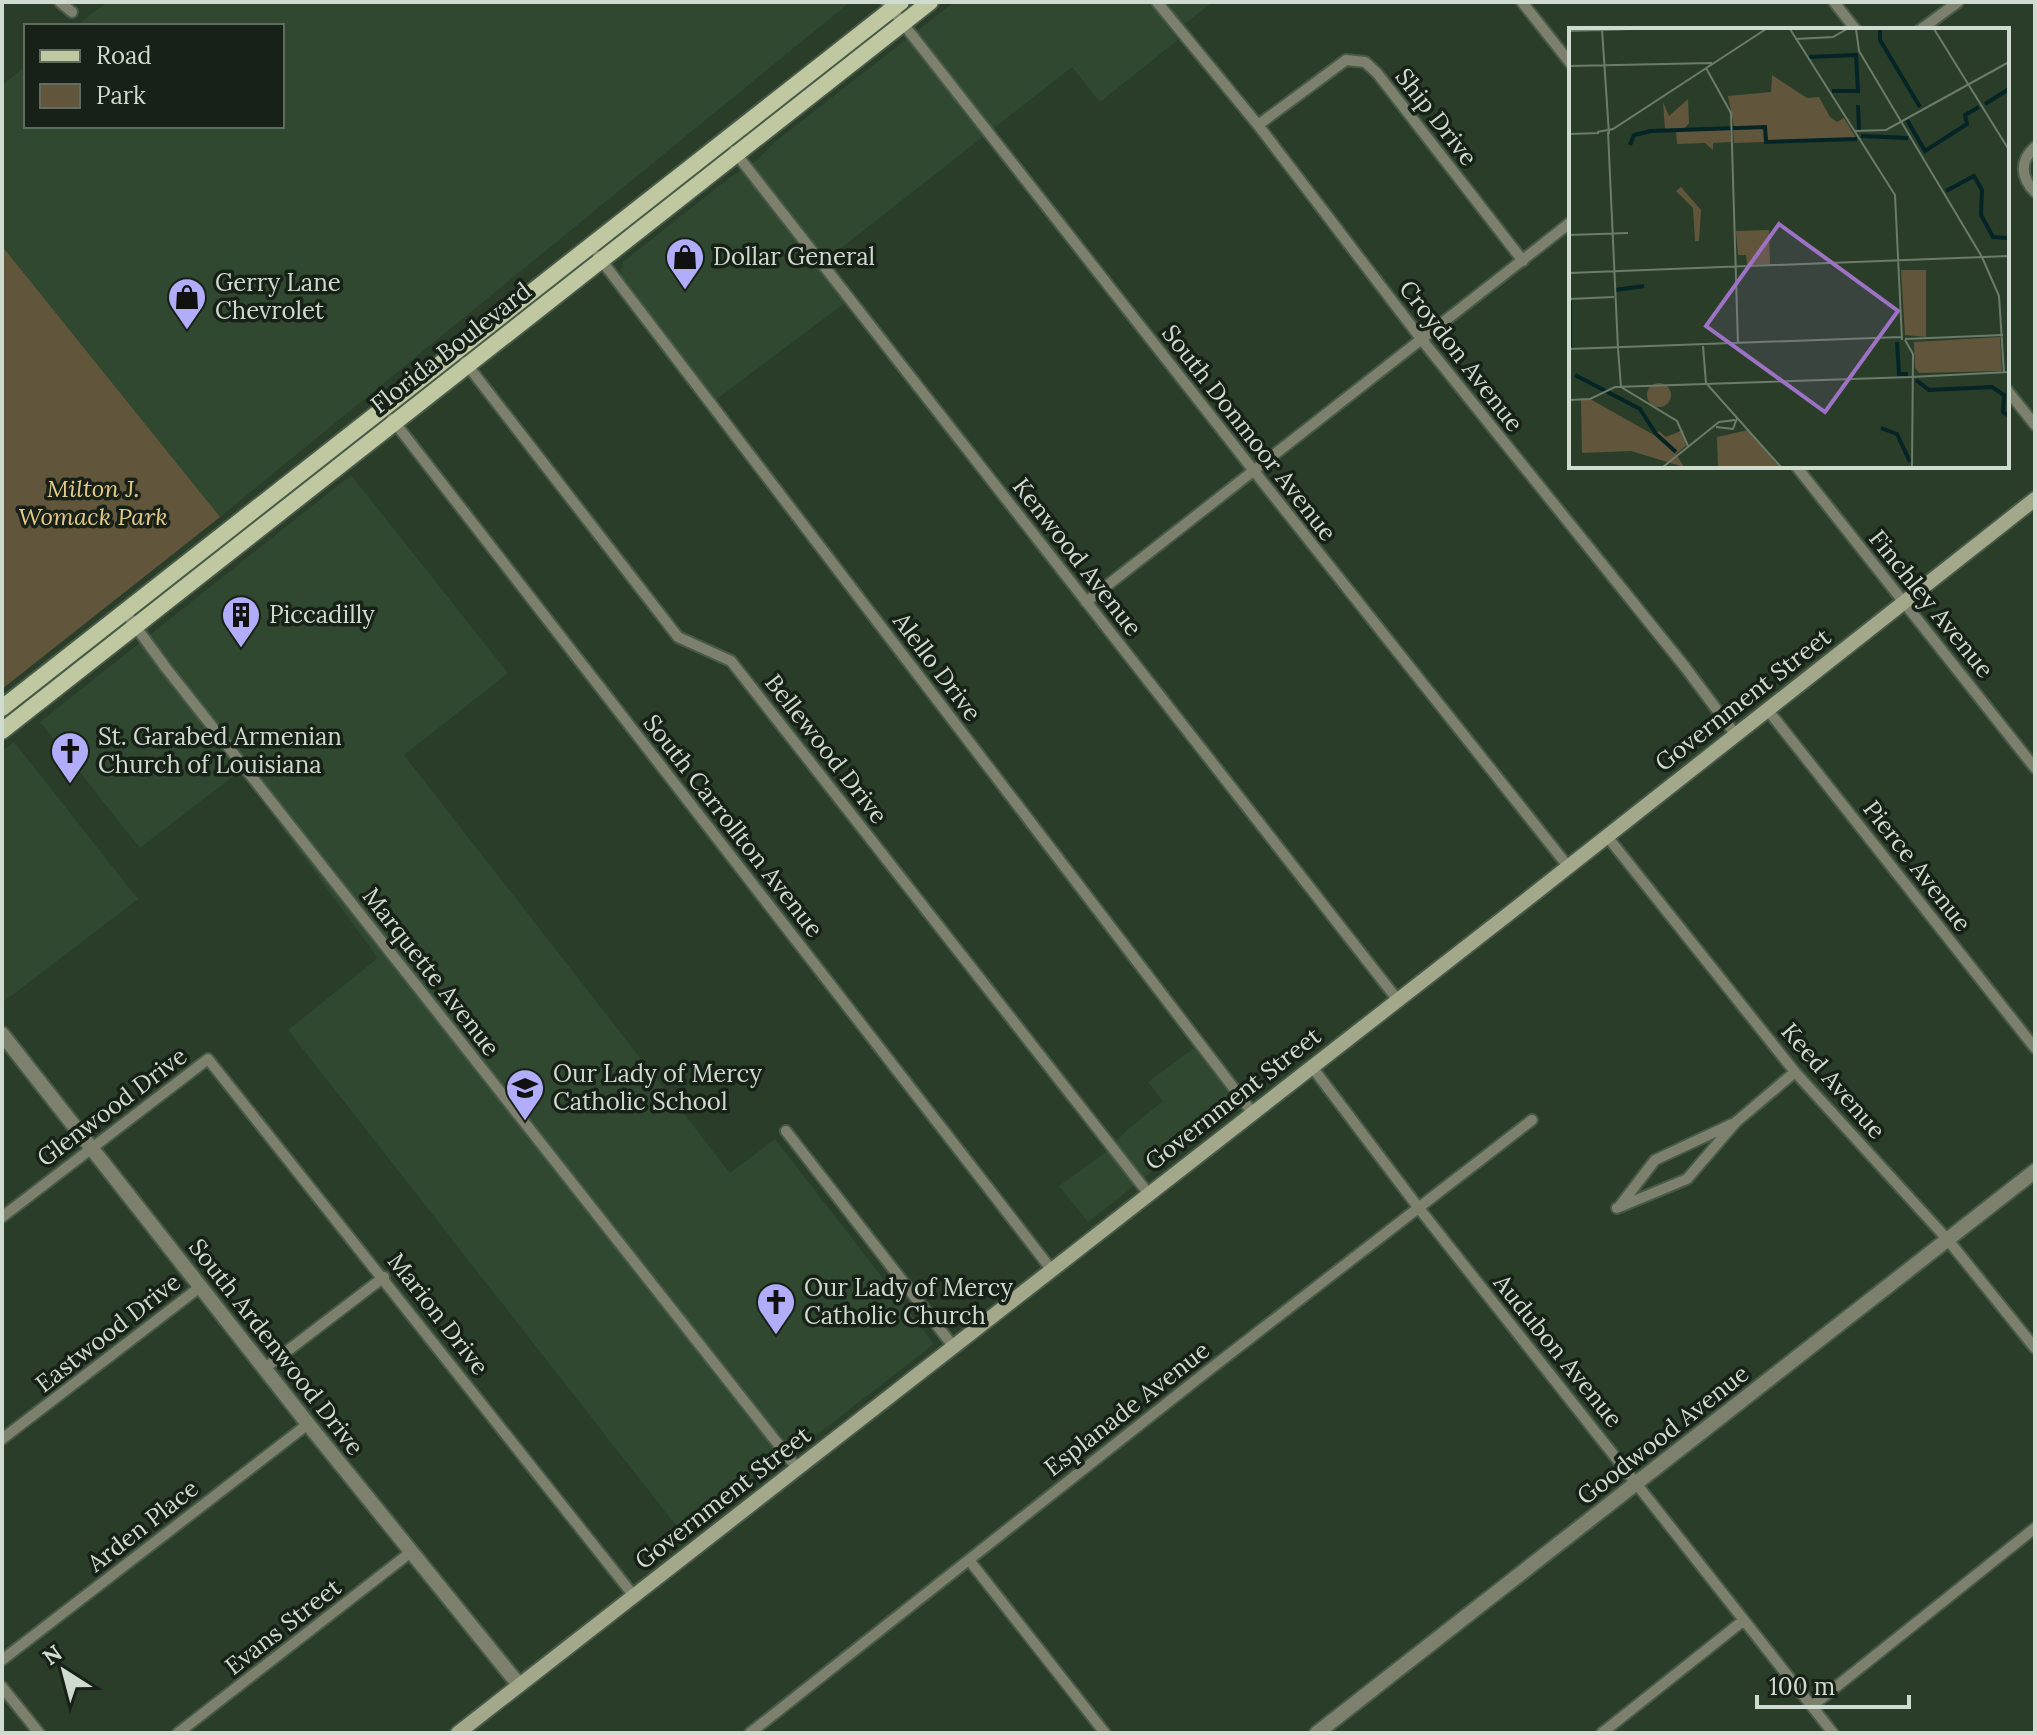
<svg xmlns="http://www.w3.org/2000/svg" width="2037" height="1735" font-family="Lora,serif">
	<style>
		.built { fill: #2f482f }
		.green { fill: #61563b }
		.lines { fill: none; stroke-linecap: round; stroke-linejoin: round }
		.minor-casing { stroke: #475947; stroke-width: 14 }
		.tertiary-casing { stroke: #475947; stroke-width: 18 }
		.secondary-casing { stroke: #475947; stroke-width: 18 }
		.primary-casing { stroke: #475947; stroke-width: 20 }
		.minor { stroke: #7c806d; stroke-width: 10 }
		.tertiary { stroke: #7c806d; stroke-width: 14 }
		.secondary { stroke: #a3a88b; stroke-width: 14 }
		.primary { stroke: #c0c8a2; stroke-width: 16 }
		.labels { text-anchor: middle; stroke-width: 7; stroke-linejoin: round; paint-order: stroke }
		.street-label { font-size: 24px; fill: #cfdbce; stroke: #182118 }
		.poi-label { font-size: 24px; fill: #cfdbce; stroke: #182118; text-anchor: start }
		.park-label { font-size: 24px; font-style: italic; fill: #e5c986; stroke: #182118 }
		.inset-river { fill: none; stroke: #042426; stroke-width: 4 }
		.inset-road { fill: none; stroke: #6b7c6b; stroke-width: 2 }
		.view { fill: #9d72c5; fill-opacity: 0.15; stroke: #9d72c5; stroke-width: 4 }
		.inset-edge { fill: none; stroke: #cfdbce; stroke-width: 4 }
	</style>
	<rect width="100%" height="100%" fill="#293d29"/>
	<path class="built" d="M107 2H850L220 517 2 246V85L26 66V126H282V26H76Z
		M954 2H1150L1178 40 1100 102 1072 67 827 259 854 296 714 401 620 276 623 262 729 178 756 161 776 141Z
		M1164 2H1213L1182 26Z
		M351 475 508 673 404 755 730 1173 775 1139 934 1344 685 1537 288 1030 378 958 240 771 140 848 40 722Z
		M14 742 138 899 2 1003V751Z
		M1194 1048 1238 1104 1088 1222 1059 1186 1106 1152 1127 1130 1163 1101 1148 1082Z"/>
	<path class="green" d="M2 246 220 517 2 689Z"/>
	<g class="lines">
		<g class="minor-casing">
			<path id="minor" d="M60 2 72 12
				M886 2 1254 471 1567 865
				M1157 2 1258 125 1422 340 1685 667 1735 734
				M1522 2 1571 64
				M1834 2 1856 30
				M1920 30 1958 2
				M1258 125 1346 60 1365 62 1377 73 1523 261
				M2035 147C2019 161 2021 178 2035 192
				M734 151 1397 999
				M598 256 1252 1112
				M465 362 678 637 731 661 1148 1193
				M2007 390 2035 425
				M392 419 1051 1269
				M1796 466 2035 768
				M1086 602 1571 222
				M125 612 166 668 797 1468
				M1767 709 2035 1048
				M1606 835 1795 1072 1948 1240 2035 1348
				M1312 1067 1418 1207 1833 1733
				M786 1131 953 1346
				M1619 1207 1655 1160 1732 1124
				M1617 1208 1687 1179 1736 1122 1795 1072
				M2 1217 208 1059 634 1596
				M265 1368 384 1277
				M2 1439 200 1287
				M969 1560 1105 1733
				M2 1660 308 1424
				M2 1687 39 1733
				M1812 1706 2035 1528
				M178 1733 411 1552
				M750 1733 1205 1373 1532 1120
				M1602 1733 1744 1620"/>
		</g>
		<g class="tertiary-casing">
			<path id="tertiary" d="M2 1034 308 1424 519 1685
				M1317 1733 2035 1171"/>
		</g>
		<g class="secondary-casing">
			<path id="secondary" d="M458 1733 1511 912 2035 499"/>
		</g>
		<g class="primary-casing">
			<path id="primary" d="M2 708 901 2
				M2 731 930 2"/>
		</g>
		<use href="#minor" class="minor"/>
		<use href="#tertiary" class="tertiary"/>
		<use href="#secondary" class="secondary"/>
		<use href="#primary" class="primary"/>
	</g>
	<defs>
		<g id="shop-pin" transform="scale(2)"><path d="M0 17L-7.5 6A9.5 9.5 0 1 1 7.5 6Z" fill="#b1adfa" stroke="#182118"/><path d="M-5-2.5h2.3a2.7 3.5 0 0 1 5.4 0H5L5.5 6h-11ZM-1.5-2.5h3a1.5 2.3 0 0 0-3 0Z" fill="#111"/></g>
		<g id="building-pin" transform="scale(2)"><path d="M0 17L-7.5 6A9.5 9.5 0 1 1 7.5 6Z" fill="#b1adfa" stroke="#182118"/><path d="M-4-6H4V6H1V3H-1V6H-4ZM-2.5-4.3h1.7v1.8h-1.7ZM.8-4.3h1.7v1.8H.8ZM-2.5-1h1.7V.8h-1.7ZM.8-1h1.7V.8H.8Z" fill="#111"/></g>
		<g id="church-pin" transform="scale(2)"><path d="M0 17L-7.5 6A9.5 9.5 0 1 1 7.5 6Z" fill="#b1adfa" stroke="#182118"/><path d="M-1.2-6h2.4v3.5h3.3v2.4h-3.3V6h-2.4V-.1h-3.3v-2.4h3.3Z" fill="#111"/></g>
		<g id="school-pin" transform="scale(2)"><path d="M0 17L-7.5 6A9.5 9.5 0 1 1 7.5 6Z" fill="#b1adfa" stroke="#182118"/><path d="M0-5L7-2L0 1L-7-2ZM-4 1L0 2.5L4 1V4Q0 6-4 4Z" fill="#111"/></g>
	</defs>
	<g fill-rule="evenodd">
		<use href="#shop-pin" x="685" y="257"/>
		<use href="#shop-pin" x="187" y="297"/>
		<use href="#building-pin" x="241" y="615"/>
		<use href="#church-pin" x="70" y="751"/>
		<use href="#school-pin" x="525" y="1088"/>
		<use href="#church-pin" x="776" y="1302"/>
	</g>
	<g class="labels">
		<g class="street-label">
			<text transform="translate(1436 117) rotate(52)" y="8">Ship Drive</text>
			<text transform="translate(451 348) rotate(-38)" y="8">Florida Boulevard</text>
			<text transform="translate(1461 356) rotate(52)" y="8">Croydon Avenue</text>
			<text transform="translate(1249 433) rotate(52)" y="8">South Donmoor Avenue</text>
			<text transform="translate(1077 557) rotate(52)" y="8">Kenwood Avenue</text>
			<text transform="translate(1931 604) rotate(51)" y="8">Finchley Avenue</text>
			<text transform="translate(937 667) rotate(53)" y="8">Alello Drive</text>
			<text transform="translate(1743 700) rotate(-38)" y="8">Government Street</text>
			<text transform="translate(826 749) rotate(52)" y="8">Bellewood Drive</text>
			<text transform="translate(733 826) rotate(52)" y="8">South Carrollton Avenue</text>
			<text transform="translate(1917 866) rotate(52)" y="8">Pierce Avenue</text>
			<text transform="translate(431 972) rotate(52)" y="8">Marquette Avenue</text>
			<text transform="translate(1833 1081) rotate(49)" y="8">Keed Avenue</text>
			<text transform="translate(1233 1099) rotate(-38)" y="8">Government Street</text>
			<text transform="translate(112 1107) rotate(-37)" y="8">Glenwood Drive</text>
			<text transform="translate(438 1314) rotate(52)" y="8">Marion Drive</text>
			<text transform="translate(108 1333) rotate(-38)" y="8">Eastwood Drive</text>
			<text transform="translate(276 1347) rotate(52)" y="8">South Ardenwood Drive</text>
			<text transform="translate(1558 1351) rotate(51)" y="8">Audubon Avenue</text>
			<text transform="translate(1127 1409) rotate(-38)" y="8">Esplanade Avenue</text>
			<text transform="translate(1663 1435) rotate(-38)" y="8">Goodwood Avenue</text>
			<text transform="translate(723 1498) rotate(-38)" y="8">Government Street</text>
			<text transform="translate(143 1526) rotate(-38)" y="8">Arden Place</text>
			<text transform="translate(283 1627) rotate(-38)" y="8">Evans Street</text>
		</g>
		<g class="poi-label">
			<text x="713" y="265">Dollar General</text>
			<text x="215" y="291">Gerry Lane<tspan x="215" dy="28">Chevrolet</tspan></text>
			<text x="269" y="623">Piccadilly</text>
			<text x="98" y="745">St. Garabed Armenian<tspan x="98" dy="28">Church of Louisiana</tspan></text>
			<text x="553" y="1082">Our Lady of Mercy<tspan x="553" dy="28">Catholic School</tspan></text>
			<text x="804" y="1296">Our Lady of Mercy<tspan x="804" dy="28">Catholic Church</tspan></text>
		</g>
		<g class="park-label">
			<text x="93" y="497">Milton J.<tspan x="93" dy="28">Womack Park</tspan></text>
		</g>
	</g>
	<g transform="translate(1569 28)">
		<rect width="440" height="440" fill="#293d29"/>
		<path d="M21 371 85 407 90 403 97 409 114 402 117 418 107 426 115 439 62 423 13 425 12 372ZM179 402 210 439H149L148 409Z" fill="#61563b"/>
		<path d="M203 47 238 70 250 69 261 89 268 94 275 90 288 111 199 113 197 98H165L159 68 202 64ZM119 71 120 95 115 101H96L94 74 100 88ZM196 99V114L165 115 164 100ZM161 100 162 114 144 115V122L136 115 108 116 107 103ZM112 159 132 182 130 213H126L124 180 107 163Z" fill="#61563b"/>
		<path d="M200 202 201 236 178 237 177 227H169L167 203ZM332 242H357V309L336 307ZM431 309 433 343 350 345 346 340 345 314ZM78 367a12 12 0 1 1 24 0a12 12 0 1 1-24 0Z" fill="#61563b"/>
		<path class="inset-river" d="M311 1V12L351 79M240 29 287 27 289 63H263M416 76 440 61M289 77 290 102M338 92 356 123 398 96 396 87 410 79M292 108 339 110M61 117 65 107 82 103 196 99 197 114 288 111M377 163 405 148 413 162 412 187 424 209 440 210M46 262 75 258M1 273V319M328 314 330 346H339M6 347 71 381 87 406 107 424M347 352 360 362 423 359 435 367 434 384 440 388M312 400 328 406 341 434"/>
		<path class="inset-road" d="M33 1 40 106M221 1 326 167 333 312M287 1 290 23 413 229 430 268 435 345M365 1 440 122M0 3 65 1M226 11 264 9 278 1M0 38 143 35M137 40 162 85 169 316M286 103 317 102 440 34M28 104 44 101 197 1M39 104 49 321M0 106 30 105M0 207 59 205M0 245 440 228M0 271 45 269M336 311 434 307M336 312 344 326 343 439M134 318 137 355 212 439M0 321 332 309M49 321 52 359 108 393 119 418M342 349 440 344M0 372 21 371 46 359 342 349M147 399 164 401 168 390M94 439 150 394 166 392"/>
		<path class="view" d="M210 196 329 283 256 384 137 298Z"/>
		<rect width="440" height="440" class="inset-edge"/>
	</g>
	<rect width="2037" height="1735" fill="none" stroke="#cfdbce" stroke-width="8"/>
	<rect x="24" y="24" width="260" height="104" fill="#182118" stroke="#616b61" stroke-width="2"/>
	<rect x="40" y="50" width="40" height="12" fill="#c0c8a2" stroke="#616b61" stroke-width="2"/>
	<text x="96" y="64" font-size="24" fill="#cfdbce">Road</text>
	<rect x="40" y="84" width="40" height="24" fill="#61563b" stroke="#616b61" stroke-width="2"/>
	<text x="96" y="104" font-size="24" fill="#cfdbce">Park</text>
	<g transform="translate(64 1671) rotate(324)" stroke="#182118" stroke-width="6" paint-order="stroke">
	<path d="M0-6L14 30L0 20L-14 30Z" fill="#cfdbce"/>
	<text y="-12" font-size="22" font-weight="bold" text-anchor="middle" fill="#cfdbce">N</text>
	</g>
	<path d="M1757 1695v12h152v-12" fill="none" stroke="#cfdbce" stroke-width="4"/>
	<text x="1769" y="1695" font-size="24" fill="#cfdbce" stroke="#182118" stroke-width="6" paint-order="stroke">100 m</text>
</svg>
